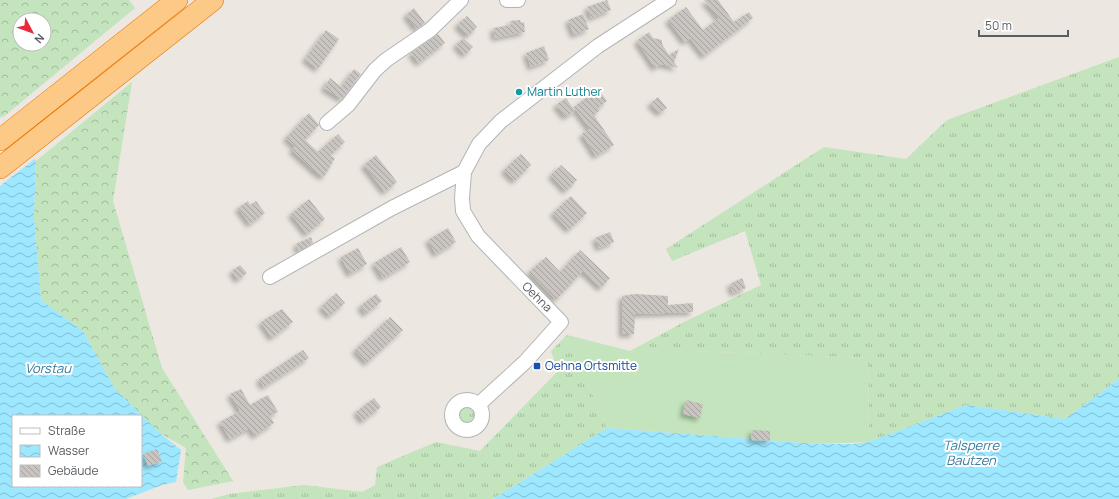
<svg xmlns="http://www.w3.org/2000/svg" width="1119" height="499" font-family="Manrope,sans-serif">
	<style>
		.grass { fill: url(#grass-tufts) }
		.forest { fill: url(#forest-crowns); fill-rule: evenodd }
		.garden { fill: #c3e4bc }
		.water { fill: url(#water-waves); fill-rule: evenodd }
		.pier { fill: #ece7e0 }
		.building { fill: url(#building-back-hatch); filter: url(#shadow) }
		.lines { fill: none; stroke-linecap: round; stroke-linejoin: round }
		.minor-casing { stroke: #b1b5b8; stroke-width: 16 }
		.highway-casing { stroke: #ec7600; stroke-width: 22 }
		.minor { stroke: #fff; stroke-width: 14 }
		.highway { stroke: #fdc986; stroke-width: 21 }
		.culture-dot { fill: #0f9aa8; stroke: #fff; stroke-width: 1.5 }
		.transit-dot { fill: #1a4fb4; stroke: #fff; stroke-width: 1.5 }
		.labels { text-anchor: middle; stroke-width: 4; stroke-linejoin: round; paint-order: stroke }
		.culture-label { font-size: 12px; fill: #0d838f; stroke: #fff; text-anchor: start }
		.street-label { font-size: 12px; fill: #595e61; stroke: #fff }
		.transit-label { font-size: 12px; fill: #164399; stroke: #fff; text-anchor: start }
		.water-label { font-size: 13px; font-style: italic; fill: #377d9f; stroke: #fff }
	</style>
	<defs>
		<pattern id="grass-tufts" width="24" height="20" patternUnits="userSpaceOnUse"><rect width="24" height="20" fill="#c3e4bc"/><path d="M3 7l-1-3M5 7V3M7 7l1-3M15 17l-1-3M17 17v-4M19 17l1-3" fill="none" stroke="#a1bc9c"/></pattern>
		<pattern id="forest-crowns" width="20" height="18" patternUnits="userSpaceOnUse"><rect width="20" height="18" fill="#c3e4bc"/><path d="M2 6a3 3 0 1 1 6 0M12 15a3 3 0 1 1 6 0" fill="none" stroke="#a1bc9c"/></pattern>
		<pattern id="water-waves" width="16" height="10" patternUnits="userSpaceOnUse"><rect width="16" height="10" fill="#9de7ff"/><path d="M0 5q4-4 8 0t8 0" fill="none" stroke="#83bed2"/></pattern>
		<pattern id="building-back-hatch" width="6" height="6" patternUnits="userSpaceOnUse"><rect width="6" height="6" fill="#c9c4bf"/><path d="M-1 5l2 2M0 0l6 6M5-1l2 2" fill="none" stroke="#a6a29f"/></pattern>
		<filter id="shadow"><feDropShadow dx="-3.5" dy="3.5" stdDeviation="2" flood-color="#0004"/></filter>
	</defs>
	<rect width="100%" height="100%" fill="#ece7e0"/>
	<path class="grass" d="M1119 57V379L1065 419 966 405 869 442 868 358 690 351H630L686 321 761 285 745 231 672 261 666 249 824 147 906 159 947 120Z
		M567 335 607 428 493 499H211L229 494 304 485 362 492 375 485 377 467 436 442 480 451 558 371 551 351Z
		M458 415a9 9 0 1 1 18 0a9 9 0 1 1-18 0Z"/>
	<path class="forest" d="M0 0H129L135 8 2 118 0 116ZM20 20H44V44H20Z
		M132 82 113 201 162 368 233 481 188 490 183 482 186 448 160 433 115 389 83 331 41 300 34 217 36 161Z"/>
	<path class="garden" d="M567 335 630 351H690L868 358 869 442 817 444 607 428Z"/>
	<path class="water" d="M0 116 14 130 36 161 34 217 41 300 83 331 115 389 160 433 181 450 176 482 162 485 126 499H0ZM13 416H141V486H13Z
		M1119 379V499H493L607 428 817 444H852L869 442 966 405 1065 419Z"/>
	<path class="pier" d="M3 116 16 129 36 158 0 186V118Z"/>
	<path class="building" d="M607 0 611 10 591 18 587 7Z
		M704 0H718L734 22 749 12 753 18 704 56 690 38 685 42 668 20 686 7 703 30 719 18Z
		M414 8 425 23 417 29 406 15Z
		M583 14 589 29 574 35 568 20Z
		M467 16 477 27 468 36 457 25Z
		M520 20 521 23 524 22 525 32 495 38 493 28 511 25 510 21Z
		M326 30 339 39 318 69 305 59Z
		M649 32 653 38 662 40V44L669 55 679 49 674 62 678 68 661 64 655 68 637 41Z
		M438 34 445 43 419 63 411 53Z
		M463 38 473 47 465 55 456 45Z
		M544 46 549 60 531 67 526 53Z
		M354 69 361 74 342 99 324 88 330 78 341 87Z
		M598 89 607 101 598 108 600 110 594 115 614 145 596 156 582 134 590 129 574 107Z
		M658 97 667 108 660 113 650 104Z
		M566 98 575 111 566 117 556 105Z
		M309 113 319 125 305 140 318 152 338 134 345 142 330 156 335 158 324 177 316 172 292 150 295 146 286 138Z
		M521 154 531 165 515 181 504 170Z
		M376 155 397 182 385 192 364 165Z
		M561 165 577 180 566 191 551 175Z
		M571 196 587 213 569 230 553 213Z
		M309 199 325 219 307 234 291 214Z
		M248 201 250 205 256 201 265 213 250 224 238 208Z
		M448 228 456 242 436 254 428 240Z
		M610 232 614 242 599 248 595 238Z
		M311 237 313 243 299 251 296 244Z
		M401 247 410 262 383 278 374 263Z
		M358 248 367 264 350 274 341 257Z
		M580 250 610 278 601 288 583 271 556 300 529 272 546 257 560 272Z
		M240 265 247 273 238 280 232 271Z
		M742 278 746 288 733 293 730 284Z
		M336 293 345 303 330 316 321 307Z
		M376 294 382 301 366 314 360 306Z
		M635 294 668 296V305L693 303V312L635 314 634 334H622V296Z
		M282 309 293 322 272 338 261 322Z
		M390 317 403 330 367 363 355 350Z
		M303 350 309 358 264 387 259 379Z
		M241 389 250 405 268 395 278 412 270 416 274 423 255 436 250 428 230 439 220 422 240 411 230 394Z
		M374 398 381 407 363 421 356 412Z
		M686 400 703 404 700 418 683 414Z
		M752 430 770 431V441L751 440Z
		M157 449 162 461 148 466 143 454Z"/>
	<g class="lines">
		<g class="minor-casing">
			<path id="minor" d="M507 0H518
				M327 123 348 105 375 70 386 60 430 30 461 0
				M270 277 392 208 464 172
				M452 415a15 15 0 1 1 30 0a15 15 0 1 1-30 0Z
				M478 405 525 362 561 322 478 236 463 211 462 198 464 172 479 144 501 121 598 46 669 0"/>
		</g>
		<g class="highway-casing">
			<path id="highway" d="M0 140 177 0
				M0 168 213 0"/>
		</g>
		<use href="#minor" class="minor"/>
		<use href="#highway" class="highway"/>
	</g>
	<circle class="culture-dot" cx="519" cy="92" r="4"/>
	<rect class="transit-dot" x="533" y="362" width="8" height="8" rx="2"/>
	<g class="labels">
		<g class="culture-label">
			<text x="527" y="96">Martin Luther</text>
		</g>
		<g class="street-label">
			<text transform="translate(537 297) rotate(45)" y="4">Oehna</text>
		</g>
		<g class="transit-label">
			<text x="545" y="370">Oehna Ortsmitte</text>
		</g>
		<g class="water-label">
			<text x="48" y="373">Vorstau</text>
			<text x="971" y="450">Talsperre<tspan x="971" dy="15">Bautzen</tspan></text>
		</g>
	</g>
	<rect x="12" y="415" width="130" height="72" fill="#ffffff" stroke="#bdbfc0"/>
	<rect x="20" y="428" width="20" height="6" fill="#ffffff" stroke="#bdbfc0"/>
	<text x="48" y="435" font-size="12" fill="#595e61">Straße</text>
	<rect x="20" y="445" width="20" height="12" fill="url(#water-waves)" stroke="#bdbfc0"/>
	<text x="48" y="455" font-size="12" fill="#595e61">Wasser</text>
	<rect x="20" y="465" width="20" height="12" fill="url(#building-back-hatch)" stroke="#bdbfc0"/>
	<text x="48" y="475" font-size="12" fill="#595e61">Gebäude</text>
	<g transform="translate(32 32) rotate(131)"><circle r="19" fill="#ffffff" stroke="#bdbfc0"/>
	<path d="M0-3L7 15L0 10L-7 15Z" fill="#e9293e"/>
	<text y="-6" font-size="11" font-weight="bold" text-anchor="middle" fill="#595e61">N</text>
	</g>
	<path d="M979 30v6h89v-6" fill="none" stroke="#595e61" stroke-width="2"/>
	<text x="985" y="30" font-size="12" fill="#595e61" stroke="#ffffff" stroke-width="3" paint-order="stroke">50 m</text>
</svg>
